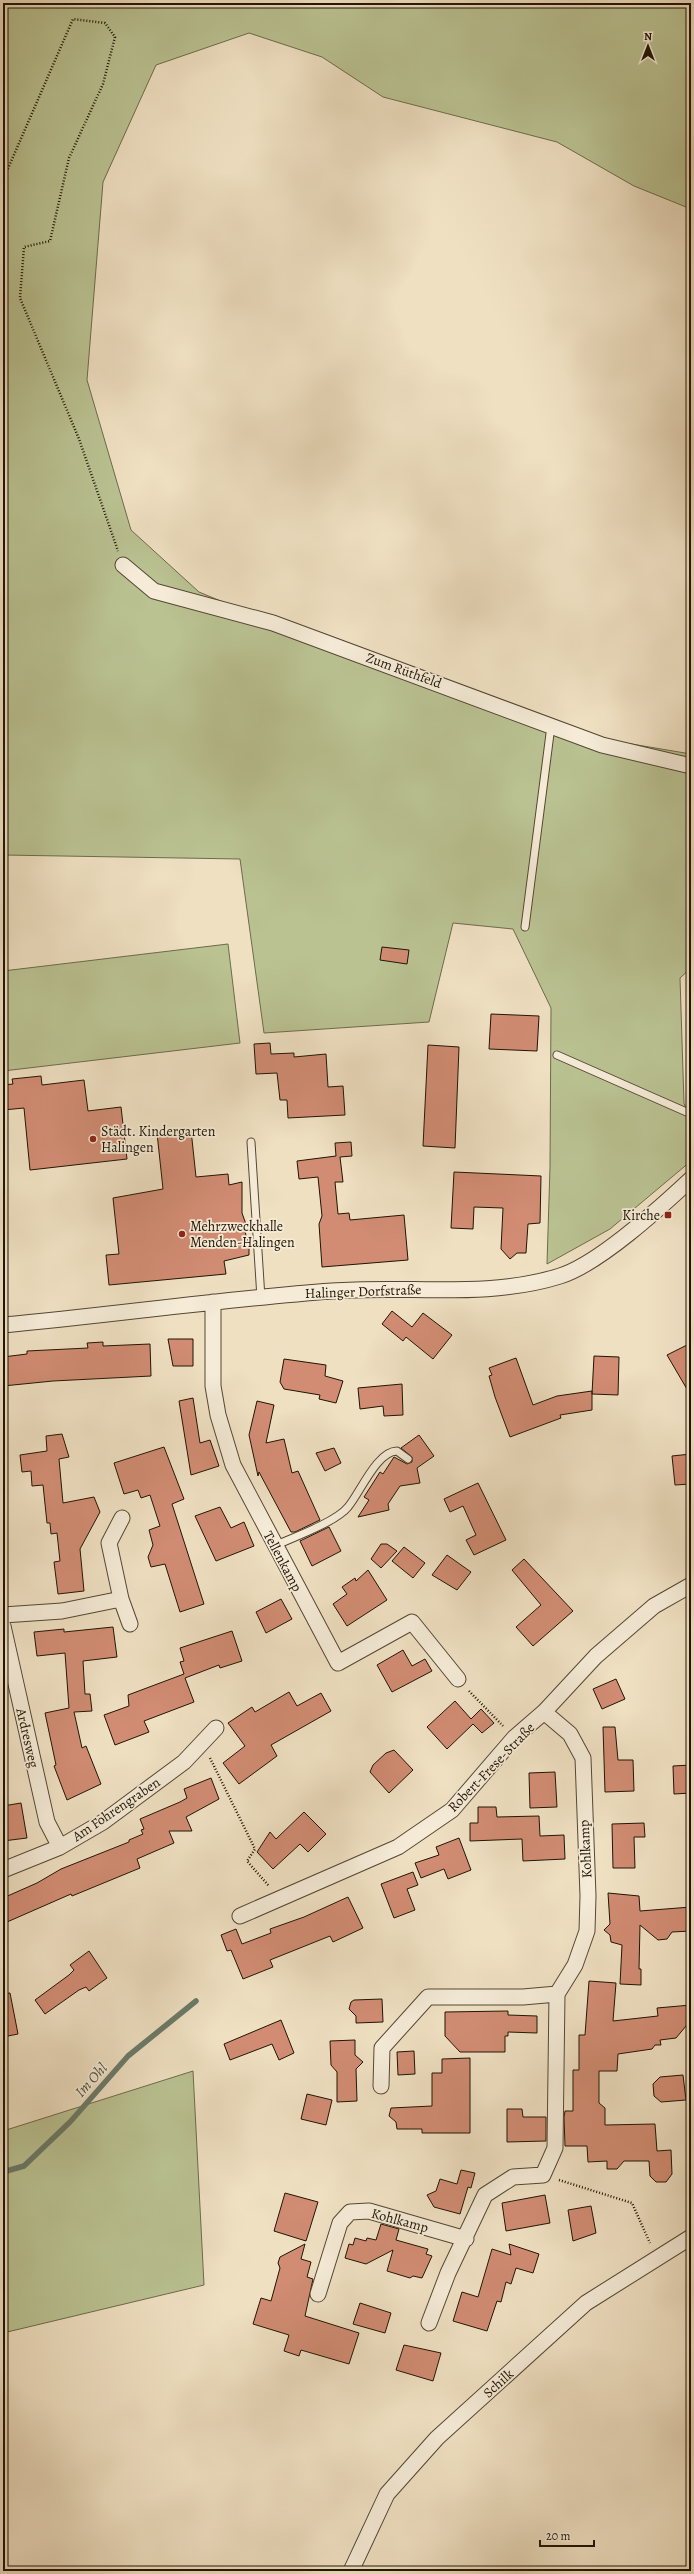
<svg xmlns="http://www.w3.org/2000/svg" width="694" height="2574" font-family="Alegreya,serif">
	<style>
		.green { fill: #bac292; stroke: #6d6b4a }
		.lines { fill: none; stroke-linecap: round; stroke-linejoin: round }
		.stream { stroke: #6a7a68; stroke-width: 5.5 }
		.building { fill: #d18c73; stroke: #201403 }
		.lane-casing { stroke: #544733; stroke-width: 9 }
		.street-casing { stroke: #544733; stroke-width: 17 }
		.path { stroke: #201403; stroke-width: 2.5; stroke-dasharray: 1 2; stroke-linecap: butt }
		.lane { stroke: #f5ebd7; stroke-width: 7 }
		.street { stroke: #f5ebd7; stroke-width: 15 }
		.poi-dot { fill: #8f2418; stroke: #f5ebd7; stroke-width: 1.5 }
		.labels { text-anchor: middle; stroke-width: 3.5; stroke-linejoin: round; paint-order: stroke }
		.street-label { font-size: 14px; fill: #201403; stroke: #f5ebd7 }
		.poi-label { font-size: 14px; fill: #201403; stroke: #f5ebd7; text-anchor: start }
		.water-label { font-size: 15px; font-style: italic; fill: #4b503e; stroke: #f5ebd7 }
	</style>
	<rect width="100%" height="100%" fill="#efe0c2"/>
	<filter id="stains"><feTurbulence type="fractalNoise" baseFrequency=".005" numOctaves="4"/><feColorMatrix values="0 0 0 0 .2 0 0 0 0 .09 0 0 0 0 .02 0 0 0 .5 -.17"/></filter>
	<radialGradient id="worn" r=".72"><stop offset=".6" stop-color="#630" stop-opacity="0"/><stop offset="1" stop-color="#630" stop-opacity=".3"/></radialGradient>
	<path class="green" d="M3 3H691V209L634 186 557 142 383 97 322 57 249 33 156 65 103 182 87 380 131 530 199 592 288 629 542 729 691 754V968L680 978 684 1103 691 1125V1161L610 1229 547 1264 550 1167 551 1008 513 929 453 923 429 1022 264 1033 240 859 3 855Z
		M228 944 240 1043 3 1071V971Z
		M193 2071 204 2285 3 2333V2131Z"/>
	<g class="lines">
		<path class="stream" d="M3 2172 24 2166 70 2122 128 2056 196 2001"/>
	</g>
	<path class="building" d="M382 947 409 950 407 964 380 960Z
		M491 1014 539 1016 537 1051 489 1049Z
		M270 1043 271 1054 294 1053V1057L326 1054 328 1087 343 1086 345 1115 288 1118 287 1100H280L277 1073 256 1074 254 1044Z
		M428 1045 459 1047 455 1148 423 1146Z
		M41 1076 42 1085 84 1080 88 1111 121 1107 127 1159 30 1170 24 1108 3 1110V1085L13 1084 12 1079Z
		M191 1130 196 1177 228 1174 229 1185 242 1182V1213L247 1227 244 1228 249 1246V1255L224 1261 226 1274 109 1285 106 1255 119 1254 113 1198 163 1189 157 1133Z
		M351 1142 352 1156 340 1157 343 1182H335L338 1214 349 1213 350 1220 404 1215 408 1260 322 1267 319 1224 322 1216 318 1177 299 1179 297 1161 336 1156 335 1143Z
		M454 1172 541 1176 540 1223 528 1224 526 1253H517L510 1259 501 1249 503 1208 474 1207 473 1229 451 1228Z
		M392 1311 412 1327 423 1313 452 1335 433 1359 406 1337 403 1341 382 1324Z
		M168 1339H193V1366H173Z
		M103 1342V1346L150 1344 151 1376 53 1381 3 1386V1357L27 1354V1351L88 1348 87 1343Z
		M691 1343V1396L667 1355Z
		M594 1356 619 1357 618 1395 592 1394Z
		M516 1358 533 1405 557 1396 592 1391V1410L560 1415 561 1418 510 1437 495 1397 489 1376 492 1375 489 1368Z
		M284 1359 326 1365 325 1376 343 1381 336 1403 319 1399 320 1395 284 1389 280 1382Z
		M402 1384 403 1415 384 1416 383 1406 360 1409 358 1388Z
		M193 1398 200 1443 210 1440 219 1466 191 1475 179 1401Z
		M257 1401 274 1405 266 1443 284 1439 292 1473 298 1471 320 1520 295 1532H291L259 1472 258 1476 249 1435Z
		M62 1434 69 1457 59 1459 63 1503 94 1497 100 1512 80 1549 84 1591 58 1594 54 1562 60 1561 57 1533 51 1534 50 1523H47L43 1485 32 1486 31 1471 22 1472 20 1455 47 1451 46 1436Z
		M419 1435 434 1456 417 1468 420 1483 400 1486 388 1504 389 1510 358 1517 369 1500 364 1497 380 1472 383 1474 394 1457 407 1464 412 1462V1457L401 1448Z
		M164 1447 184 1499 172 1504 204 1604 180 1612 165 1564 151 1567 148 1557 153 1545 149 1530 160 1526 150 1495 141 1498 138 1490 124 1494 114 1463Z
		M334 1448 341 1463 325 1471 316 1453Z
		M691 1454V1484L675 1485 672 1456Z
		M478 1483 506 1540 474 1555 466 1540 476 1535 463 1506 450 1512 444 1499Z
		M220 1507 231 1528 244 1522 254 1546 216 1561 195 1516Z
		M329 1527 341 1551 312 1566 300 1541Z
		M381 1544H387L397 1551 381 1568 371 1559Z
		M404 1547 425 1563 413 1578 392 1561Z
		M447 1555 471 1572 457 1590 432 1575Z
		M524 1559 573 1611 533 1646 516 1627 541 1605 512 1570Z
		M368 1570 387 1600 347 1626 333 1604 347 1594 342 1587 355 1578 356 1581Z
		M281 1599 292 1619 266 1633 256 1612Z
		M113 1627 117 1657 83 1661 85 1694H90L92 1711 74 1712 82 1748 86 1746 101 1784 67 1800 54 1766 56 1765 45 1713 69 1708 65 1653 37 1656 34 1632 64 1629V1632Z
		M232 1631 242 1661 220 1668 219 1665 185 1678 194 1702 144 1721 149 1732 115 1745 104 1715 129 1706 128 1695 184 1674 180 1662 184 1661 180 1648Z
		M403 1650 412 1666 425 1659 432 1671 392 1692 377 1665Z
		M616 1679 625 1699 602 1709 593 1689Z
		M289 1692 297 1706 321 1693 331 1711 271 1745 277 1756 239 1784 223 1763 245 1746 228 1723 252 1707 255 1712Z
		M455 1701 471 1719 481 1709 494 1723 482 1733 473 1724 447 1749 427 1727Z
		M603 1727H615L618 1760H633L634 1791 605 1792Z
		M394 1750 413 1770 389 1793 370 1772 373 1765 386 1753Z
		M691 1765V1793L674 1794 673 1766Z
		M555 1772 557 1807 530 1808 529 1773Z
		M211 1778 219 1799 186 1817 192 1831H169L174 1843 137 1859 140 1868 72 1896 71 1894 7 1922 3 1912V1898L37 1883 61 1869 129 1842V1840L143 1834 141 1830 144 1829 140 1819 180 1802 187 1798 184 1789Z
		M21 1803 27 1838 3 1841V1806Z
		M478 1807H496L497 1817 539 1816 540 1836 564 1835 565 1859 523 1861 522 1839 470 1841V1823H478Z
		M304 1812 326 1834 308 1852 300 1844 273 1869 257 1852 270 1832 276 1839Z
		M644 1823 645 1837H634L635 1868H613L612 1824Z
		M459 1838 471 1870 448 1879 444 1869 421 1878 415 1863 439 1855 436 1847Z
		M413 1872 418 1885 407 1889 415 1910 394 1918 381 1884Z
		M608 1893 639 1896 640 1911 691 1907V1931L672 1932 667 1939 658 1940 640 1925 639 1969H641V1985L620 1984 622 1945 611 1942 610 1935 604 1930 610 1924Z
		M348 1897 363 1928 333 1942 330 1936 270 1960 273 1967 243 1979 231 1950 227 1951 221 1935 236 1929 242 1944 271 1933 270 1929 304 1917Z
		M89 1951 107 1978 89 1991 86 1987 79 1990 45 2014 35 2000 69 1975 74 1970 70 1965Z
		M589 1981 616 1983 613 2021 658 2016 657 2008 691 2005V2020L676 2038 660 2040 661 2045H655L652 2049 618 2054 617 2071H599V2103L605 2108V2125L655 2124 657 2151 671 2150 672 2174 666 2182H656L650 2176 649 2161H624L617 2169H607V2161L588 2162 587 2146H565L564 2117 565 2111H573V2070H579V2035H585Z
		M10 1993 18 2034 3 2037V1994Z
		M382 1999 383 2022 356 2023V2016L349 2009 351 2002 354 2000Z
		M508 2011V2015L537 2016V2033L508 2032V2036H505V2052H460L445 2036V2012Z
		M281 2020 294 2053 279 2060 272 2044 230 2060 224 2044Z
		M355 2040V2055L363 2062 356 2069 357 2101 337 2102V2072L331 2065 330 2041Z
		M414 2051 415 2074 398 2075 397 2052Z
		M470 2058V2133H422V2129H397L396 2122 389 2116 391 2108 432 2106V2073H442V2059Z
		M683 2075 686 2100 661 2102 654 2096 653 2084 660 2077Z
		M307 2094 332 2100 326 2125 301 2119Z
		M507 2109H522L523 2117H546V2141L507 2142Z
		M461 2170 475 2173 471 2188 468 2187 460 2214 434 2207 427 2195 436 2191 440 2179 457 2184Z
		M285 2193 318 2202 306 2241 274 2231Z
		M545 2195 550 2223 506 2231 502 2203Z
		M591 2206 596 2233 573 2241 568 2210Z
		M381 2224 399 2229 396 2240 428 2249 426 2254 432 2256 422 2278 413 2276 410 2278 387 2271 393 2250 366 2264 345 2258 349 2244 353 2245 355 2238 366 2241 367 2238 376 2240Z
		M305 2244 301 2259 311 2262 307 2277 313 2279 305 2316 359 2333 349 2364 301 2350 299 2356 284 2351 289 2335 253 2324 261 2298 271 2301 280 2268 278 2263 280 2257Z
		M509 2244 539 2254 533 2273 516 2268 511 2284 506 2282 501 2302 497 2301 487 2331 453 2321 462 2292 478 2297 492 2249 511 2255Z
		M360 2303 391 2313 385 2333 353 2324Z
		M404 2345 441 2353 433 2381 396 2370Z"/>
	<g class="lines">
		<g class="lane-casing">
			<path id="lane" d="M525 927 551 726
				M557 1055 691 1114
				M251 1142 261 1298
				M274 1546C292 1538 336 1522 348 1507 360 1493 377 1451 397 1451L408 1459"/>
		</g>
		<g class="street-casing">
			<path id="street" d="M123 565 154 591 273 623 602 745 691 766
				M213 1302V1386L218 1415 233 1465 338 1663 412 1622 458 1679
				M3 1325C113 1315 222 1299 332 1291 408 1285 487 1299 560 1276 599 1264 661 1207 691 1179
				M121 1599 109 1543 122 1518
				M3 1615 62 1611 121 1599 130 1624
				M3 1626 47 1822 60 1847
				M3 1870 60 1847 103 1822 184 1762 216 1728
				M240 1916 398 1847 452 1810 514 1738 544 1712 596 1656 654 1606 691 1585
				M381 2086 382 2048 428 1997H523L557 1994
				M318 2294 340 2223 350 2212 369 2211 466 2239
				M429 2323 448 2273 485 2195 513 2177 543 2175 555 2148 557 1994 575 1965 587 1931 588 1896 583 1758 570 1734 544 1712
				M351 2571 387 2494 437 2438 586 2303 691 2237"/>
		</g>
		<path class="path" d="M3 180 73 19 105 23 115 37 103 84 69 158 50 241 24 247 20 298 79 439 118 551
			M469 1691 503 1726
			M210 1758 255 1849 247 1861 269 1886
			M559 2180 632 2203 650 2243"/>
		<use href="#lane" class="lane"/>
		<use href="#street" class="street"/>
	</g>
	<g class="poi-dot">
		<circle cx="93" cy="1139" r="4"/>
		<rect x="664" y="1211" width="8" height="8" rx="2"/>
		<circle cx="182" cy="1234" r="4"/>
	</g>
	<g class="labels">
		<g class="street-label">
			<text transform="translate(404 670) rotate(20)" y="5">Zum Rüthfeld</text>
			<text transform="translate(363 1291) rotate(-2)" y="5">Halinger Dorfstraße</text>
			<text transform="translate(283 1561) rotate(62)" y="5">Tellenkamp</text>
			<text transform="translate(28 1738) rotate(77)" y="5">Ardresweg</text>
			<text transform="translate(491 1767) rotate(-46)" y="5">Robert-Frese-Straße</text>
			<text transform="translate(116 1809) rotate(-34)" y="5">Am Fohrengraben</text>
			<text transform="translate(585 1849) rotate(-93)" y="5">Kohlkamp</text>
			<text transform="translate(400 2220) rotate(15)" y="5">Kohlkamp</text>
			<text transform="translate(498 2383) rotate(-42)" y="5">Schilk</text>
		</g>
		<g class="poi-label">
			<text x="101" y="1136">Städt. Kindergarten<tspan x="101" dy="16">Halingen</tspan></text>
			<text x="660" y="1220" text-anchor="end">Kirche</text>
			<text x="190" y="1231">Mehrzweckhalle<tspan x="190" dy="16">Menden-Halingen</tspan></text>
		</g>
		<g class="water-label">
			<text transform="translate(91 2080) rotate(-48)" y="5">Im Ohl</text>
		</g>
	</g>
	<rect width="694" height="2574" fill="none" stroke="#efe0c2" stroke-width="16"/>
	<rect x="4" y="4" width="686" height="2566" fill="none" stroke="#201403" stroke-width="2"/>
	<rect x="8" y="8" width="678" height="2558" fill="none" stroke="#201403"/>
	<g transform="translate(648 46)" stroke="#f5ebd7" stroke-width="3" paint-order="stroke">
	<path d="M0-3L7 15L0 10L-7 15Z" fill="#201403"/>
	<text y="-6" font-size="11" font-weight="bold" text-anchor="middle" fill="#201403">N</text>
	</g>
	<path d="M540 2540v6h54v-6" fill="none" stroke="#201403" stroke-width="2"/>
	<text x="546" y="2540" font-size="12" fill="#201403" stroke="#f5ebd7" stroke-width="3" paint-order="stroke">20 m</text>
	<rect width="100%" height="100%" filter="url(#stains)"/>
	<rect width="100%" height="100%" fill="url(#worn)"/>
</svg>
